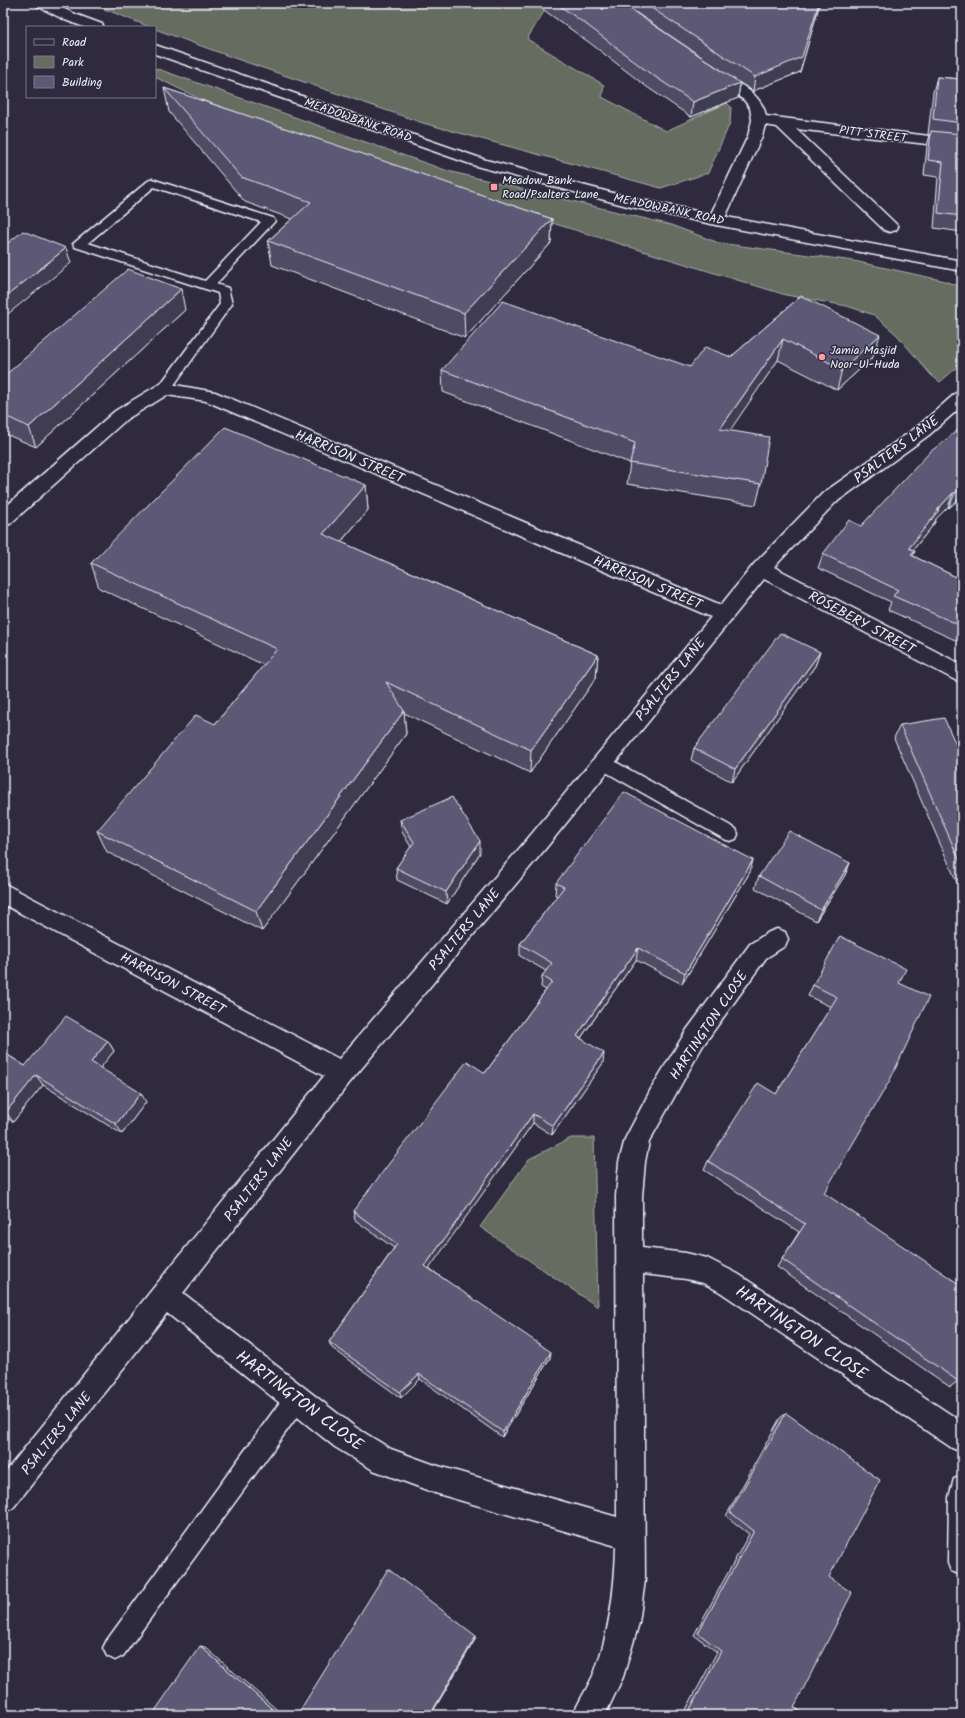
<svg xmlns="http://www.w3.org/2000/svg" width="965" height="1718" font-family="Kalam,sans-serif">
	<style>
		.green { fill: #666c5f; stroke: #a7aeac }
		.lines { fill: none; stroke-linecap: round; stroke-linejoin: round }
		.service-casing { stroke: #e8f1f8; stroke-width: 3 }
		.minor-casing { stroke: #e8f1f8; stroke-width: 3 }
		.primary-casing { stroke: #e8f1f8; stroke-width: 3 }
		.service { fill: #2f2a3d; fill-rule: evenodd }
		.minor { fill: #2f2a3d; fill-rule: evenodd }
		.primary { fill: #2f2a3d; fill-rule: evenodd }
		.wall { fill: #4f4c65; stroke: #e8f1f8 }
		.shaded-wall { fill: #403e52; stroke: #e8f1f8 }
		.building { fill: #5c5875; stroke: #e8f1f8 }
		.poi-dot { fill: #ff9aa2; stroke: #2f2a3d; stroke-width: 1.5 }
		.labels { text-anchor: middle; stroke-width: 3; stroke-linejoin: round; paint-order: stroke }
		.far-street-label { font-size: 12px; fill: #e8f1f8; stroke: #2f2a3d }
		.far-poi-label { font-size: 12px; fill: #e8f1f8; stroke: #2f2a3d; text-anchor: start }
		.street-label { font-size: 14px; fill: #e8f1f8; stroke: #2f2a3d }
		.near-street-label { font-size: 17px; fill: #e8f1f8; stroke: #2f2a3d }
	</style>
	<rect width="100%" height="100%" fill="#2f2a3d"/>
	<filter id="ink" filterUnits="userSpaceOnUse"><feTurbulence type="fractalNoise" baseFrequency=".025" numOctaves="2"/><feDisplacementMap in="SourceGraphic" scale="8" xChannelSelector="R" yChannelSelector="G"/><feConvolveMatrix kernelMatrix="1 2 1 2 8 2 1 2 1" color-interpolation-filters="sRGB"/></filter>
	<g filter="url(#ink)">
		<path class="green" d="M89 3H534L545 10 527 39 604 85 602 97 666 131 727 103 731 107 730 123 708 173 661 188 423 123 234 58 155 29V27H150Z
			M155 68 448 171 671 225 719 243 854 261 941 280 962 287V363L940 382 931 375 897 335 874 315 847 306 786 295 471 198 315 140 202 100 155 77Z
			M571 1138H594L598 1307 480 1227 529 1159Z"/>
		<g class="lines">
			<g class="service-casing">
				<path id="service" d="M152 179 273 218 275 221 216 284 228 288 232 304 169 392 164 393 159 392 157 389 220 304 218 293 75 247 73 244 148 181ZM154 187 261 222 205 281 88 243Z
					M603 755 736 829 738 834 736 839 730 841 724 839 597 767 595 762 597 757Z
					M296 1388 304 1391 307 1399 304 1407 123 1656 115 1660 107 1656 103 1648 107 1640 288 1391Z
					M962 1476V1573L959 1574 951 1571 948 1563 949 1497 954 1479Z"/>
			</g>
			<g class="minor-casing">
				<path id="minor" d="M714 70 719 71C737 83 762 93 766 116L962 140V148L796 129 896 224 898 227 896 230 890 232 884 230 777 127 765 125 762 136 724 220 721 223 716 225 711 223 708 220 748 136 752 120 750 108 744 100 709 77 707 74 709 71Z
					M164 383 215 392 721 605 754 564 823 493 917 427 956 393 962 391V406L929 435 835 503 774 567 962 665V682L955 680 764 579 546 848 351 1081 183 1293 355 1427 391 1449 435 1465 617 1517 616 1196 619 1162 625 1139 651 1089 686 1031 750 944 769 932 777 929 785 932 788 939 785 946 766 958 702 1047 649 1142 645 1162 642 1196V1248L686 1253 707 1258 738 1274 962 1422V1452L952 1448 720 1292 703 1283 686 1279 643 1274 645 1580 639 1623 623 1677 605 1715H573C579 1700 589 1686 595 1671 610 1630 615 1589 616 1546L435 1493 373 1470 335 1447 167 1313 13 1508 3 1512V1475L324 1076 3 904V883L339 1059 530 836 711 617 206 401 167 395 127 419 10 524 3 526V509L115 411 158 385Z"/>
			</g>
			<g class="primary-casing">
				<path id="primary" d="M35 3H52L75 14 102 24 104 27H84L65 20 37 6Z
					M155 45 486 160 632 198 716 215 962 261V271L716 225 631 207 476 166 155 54Z"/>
			</g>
			<use href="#service" class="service"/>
			<use href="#minor" class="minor"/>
			<use href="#primary" class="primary"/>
		</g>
		<path class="wall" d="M534 3H596L603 10 721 70 622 3H820L800 72 753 91 740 83 738 98 691 117 647 87 590 43Z
			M898 3H962V232L934 228 938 177 924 175 927 146 930 135 928 134 933 92 937 77 961 79V8Z
			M164 88 552 219 551 243 465 338 272 265 268 241 292 219 245 202 169 112Z
			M801 296 873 357 837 390 778 360 729 431 761 484 756 505 627 484 630 463 443 392 442 370 690 367 731 357Z
			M185 310 36 447 3 433V377Z
			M962 427V496L949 508 948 507 936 519 934 524 913 550 915 551 913 556 962 580V643L888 610 891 602 818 568 823 554 861 526Z
			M366 485 368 510 341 542 598 655 596 678 530 773 404 713 406 734 262 931 107 852 97 831 215 724 264 665 99 588 91 563Z
			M820 652 815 666 732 782 691 760 694 748Z
			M900 725 962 758V894L894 738Z
			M400 820 480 853 447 904 397 880 396 868 411 847 402 832Z
			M850 863 845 875 816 921 755 888 759 876Z
			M750 872 682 984 636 960 581 1038 603 1063 552 1135 533 1123 429 1268 550 1358 502 1437 420 1379 401 1398 332 1348 329 1342 394 1248 355 1220 353 1211 485 1073 546 990 541 987 542 976 546 971 520 956V944L557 896 555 895 556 883Z
			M899 983 824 1193 958 1381 950 1387 777 1267 799 1232 704 1170 708 1161 776 1094 831 1007 808 996 813 985Z
			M108 1041 114 1051 100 1068 146 1102 122 1134 43 1085 13 1122 3 1115V1052L25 1066Z
			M786 1413 829 1577 794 1707 805 1715H683L717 1652 694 1635 749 1534 726 1516 780 1418Z"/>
		<path class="shaded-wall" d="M819 3H820L800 72 753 91 755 77Z
			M740 83 738 98 691 117 693 102Z
			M552 219 551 243 465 338 464 313Z
			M66 248 71 263 3 318V299Z
			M181 289 185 310 36 447 29 427Z
			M880 335 873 357 837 390 842 369Z
			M783 339 778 360 716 451 720 429Z
			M366 485 368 510 326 559 323 534Z
			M962 487V496L949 508 955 493Z
			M953 493 948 507 936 519 934 524 903 562 909 548 937 510Z
			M820 652 815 666 732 782 735 769Z
			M598 655 596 678 530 773 531 750Z
			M404 711 406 734 262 931 256 911Z
			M480 841V853L447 904 446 892Z
			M753 860 750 872 682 984 685 973Z
			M850 863 845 875 816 921 821 910Z
			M638 948 636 960 575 1046 577 1036Z
			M108 1041 114 1051 97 1072 91 1062Z
			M604 1053 603 1063 552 1135 553 1126Z
			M36 1075 43 1085 13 1122 6 1112Z
			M141 1093 146 1102 122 1134 116 1124Z
			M533 1114V1123L426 1273 425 1266Z
			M551 1352 550 1358 502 1437 503 1432Z
			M419 1374 420 1379 401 1398 400 1392Z
			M476 1636V1638L431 1715H430Z
			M200 1646 205 1647 283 1715H279Z"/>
		<path class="building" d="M556 3H596L603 10 604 3H621L740 83 693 102 648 72 591 28Z
			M644 3H819L802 57 755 77Z
			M937 77 962 79V123L933 119Z
			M164 88 363 154 552 219 464 313 268 241 311 202 241 177Z
			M931 131 962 134V216L938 213 943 162 928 160Z
			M23 231 66 248 3 299V247Z
			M128 269 181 289 29 427 3 415V377Z
			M801 296 880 335 842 369 783 339 720 429 769 437 761 484 630 463 635 443 442 370 503 301 690 367 705 347 731 357Z
			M225 427 366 485 323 534 598 655 531 750 386 682 404 711 256 911 97 831 196 715 215 724 277 649 91 563Z
			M962 427V487L955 493H953L937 510H939L909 548 915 551 911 555 962 580V626L893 596 898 590 823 554 849 520 861 526 930 452Z
			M780 633 820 652 735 769 694 748Z
			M944 718 962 758V866L900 725Z
			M624 792 753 860 685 973 638 948 577 1036 604 1053 553 1126 533 1114 425 1266 551 1352 503 1432 419 1374 400 1392 329 1342 397 1244 353 1211 467 1061 485 1073 552 982 542 976 552 963 520 944 564 887 556 883Z
			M452 797 480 841 446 892 396 868 414 842 400 820Z
			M789 831 850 863 821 910 759 876Z
			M840 936 906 969 899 983 929 997 890 1080 824 1193 962 1286V1373L958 1381 782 1259 805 1224 708 1161 758 1083 776 1094 837 997 813 985Z
			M66 1016 108 1041 91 1062 141 1093 116 1124 36 1075 6 1112 3 1111V1052L25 1066Z
			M786 1413 880 1480 829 1577 852 1593 794 1707 805 1715H687L721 1651 698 1633 754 1531 730 1512Z
			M388 1569 476 1636 430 1715H297Z
			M200 1646 279 1715H152Z"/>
	</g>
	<g class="poi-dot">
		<rect x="490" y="183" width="8" height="8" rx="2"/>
		<circle cx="822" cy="357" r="4"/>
	</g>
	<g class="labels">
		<g class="far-street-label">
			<text transform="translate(358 120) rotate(19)" y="4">MEADOWBANK ROAD</text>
			<text transform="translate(873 134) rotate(7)" y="4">PITT STREET</text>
			<text transform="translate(669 209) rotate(12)" y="4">MEADOWBANK ROAD</text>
		</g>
		<g class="far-poi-label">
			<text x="502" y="184">Meadow Bank<tspan x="502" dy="14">Road/Psalters Lane</tspan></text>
			<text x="830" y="354">Jamia Masjid<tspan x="830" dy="14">Noor-Ul-Huda</tspan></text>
		</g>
		<g class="street-label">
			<text transform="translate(896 449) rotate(-37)" y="5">PSALTERS LANE</text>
			<text transform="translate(350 456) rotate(23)" y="5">HARRISON STREET</text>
			<text transform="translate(648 582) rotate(23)" y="5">HARRISON STREET</text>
			<text transform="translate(862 622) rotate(28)" y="5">ROSEBERY STREET</text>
			<text transform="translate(670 679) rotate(-51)" y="5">PSALTERS LANE</text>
			<text transform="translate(464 929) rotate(-50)" y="5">PSALTERS LANE</text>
			<text transform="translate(173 983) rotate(28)" y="5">HARRISON STREET</text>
			<text transform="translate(708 1025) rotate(-56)" y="5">HARTINGTON CLOSE</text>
			<text transform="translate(258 1179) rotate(-52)" y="5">PSALTERS LANE</text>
			<text transform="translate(56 1433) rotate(-51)" y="5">PSALTERS LANE</text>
		</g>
		<g class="near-street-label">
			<text transform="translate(802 1332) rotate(34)" y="6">HARTINGTON CLOSE</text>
			<text transform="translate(300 1400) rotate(37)" y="6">HARTINGTON CLOSE</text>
		</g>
	</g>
	<rect width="965" height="1718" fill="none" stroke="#2f2a3d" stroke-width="16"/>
	<rect x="8" y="8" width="949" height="1702" fill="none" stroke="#e8f1f8" stroke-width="1.5" filter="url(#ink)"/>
	<rect x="26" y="26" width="130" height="72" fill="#2f2a3d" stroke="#797a88"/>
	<rect x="34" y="39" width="20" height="6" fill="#2f2a3d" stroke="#797a88"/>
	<text x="62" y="46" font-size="12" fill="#e8f1f8">Road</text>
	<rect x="34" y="56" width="20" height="12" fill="#666c5f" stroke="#797a88"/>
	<text x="62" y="66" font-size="12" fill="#e8f1f8">Park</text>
	<rect x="34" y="76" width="20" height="12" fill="#5c5875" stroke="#797a88"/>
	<text x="62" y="86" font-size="12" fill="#e8f1f8">Building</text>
</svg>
